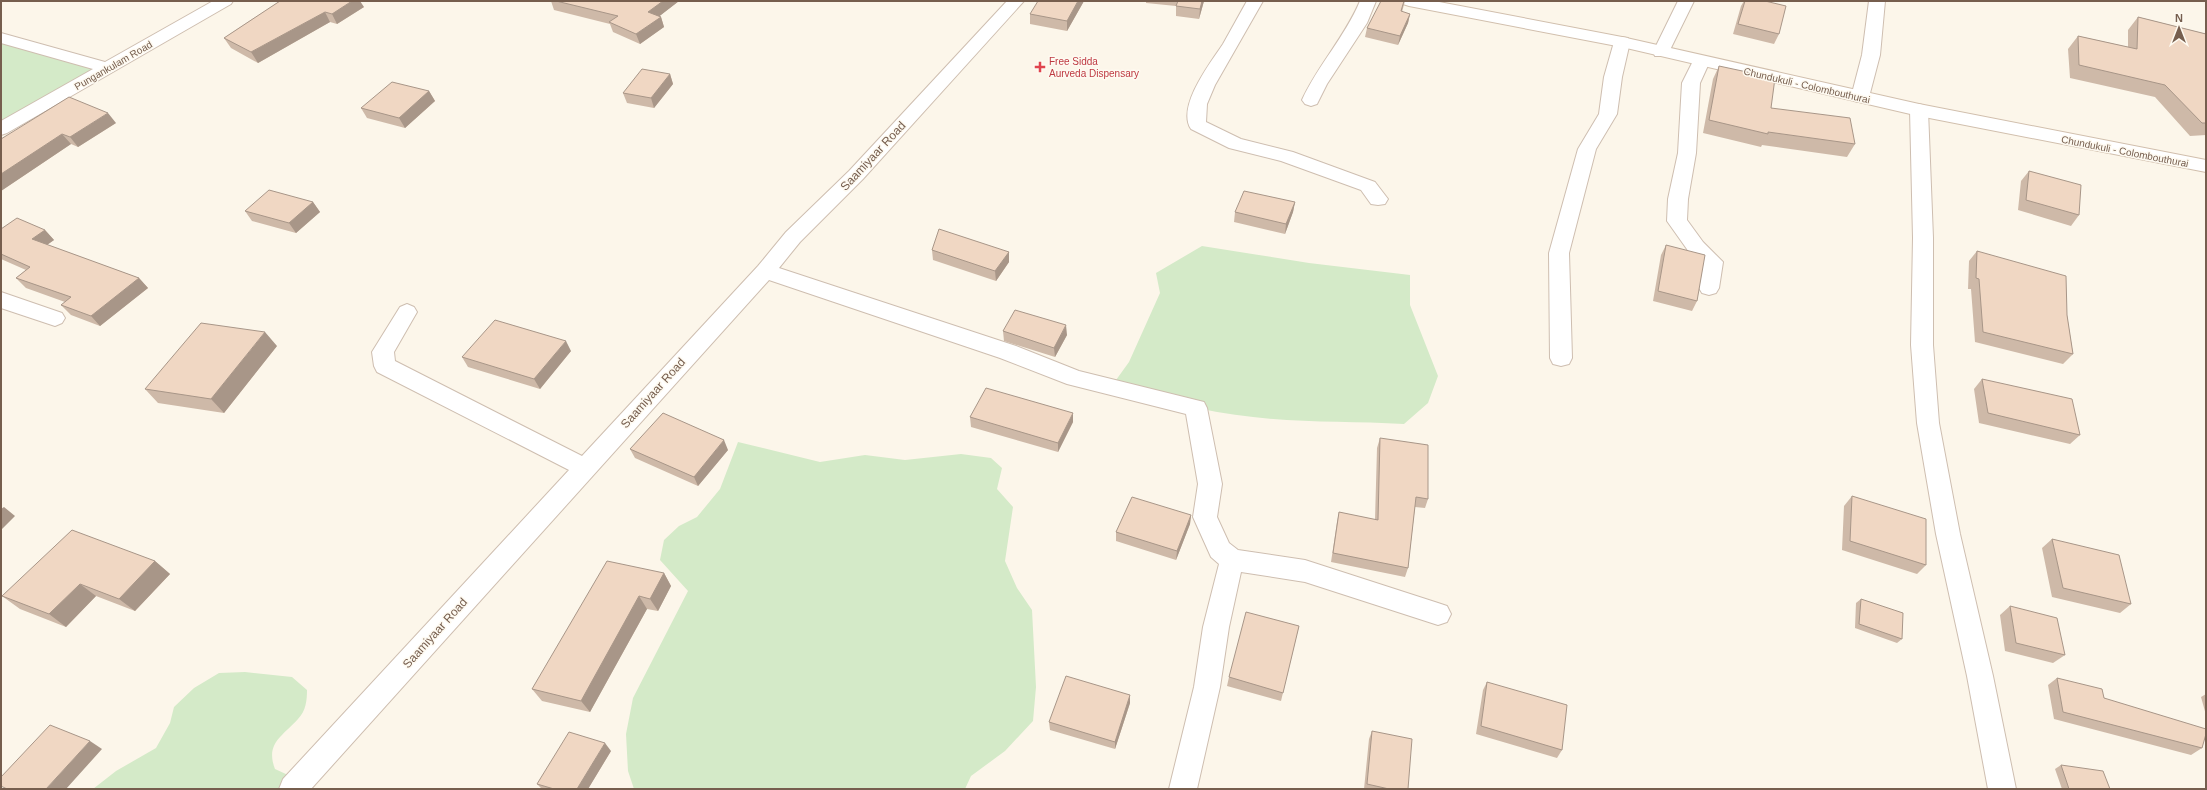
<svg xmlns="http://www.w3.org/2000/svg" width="2207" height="790" font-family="Arial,sans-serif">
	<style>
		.green { fill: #d4eac8 }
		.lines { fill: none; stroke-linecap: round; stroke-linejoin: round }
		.street-casing { stroke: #cebeb0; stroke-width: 2 }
		.secondary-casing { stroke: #d1bfad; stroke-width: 2 }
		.street { fill: #fff; fill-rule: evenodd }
		.secondary { fill: #fff; fill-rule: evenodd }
		.wall { fill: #ceb9a8 }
		.shaded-wall { fill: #a89688 }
		.building { fill: #f0d7c3; stroke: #a89688 }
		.health-dot { fill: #e0444e; stroke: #fefaf1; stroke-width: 1.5 }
		.labels { text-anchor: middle; stroke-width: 3; stroke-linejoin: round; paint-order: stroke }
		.far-health-label { font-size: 10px; fill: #be3a42; stroke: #fefaf1; text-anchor: start }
		.far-street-label { font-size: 10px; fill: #765e4e; stroke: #fefaf1 }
		.street-label { font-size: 12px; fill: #765e4e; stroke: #fefaf1 }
	</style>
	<rect width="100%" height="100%" fill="#fcf6ea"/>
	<path class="green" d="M1 38 107 68 1 129Z
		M1202 246 1309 263 1410 275V305L1438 376 1428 403 1404 424C1354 421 1303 423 1253 417 1205 412 1158 399 1111 387L1129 362 1160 293 1156 273Z
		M738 442 820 462 865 455 905 460 961 454 991 458 1002 468 997 489 1013 507 1005 561 1017 588 1032 610 1036 687 1033 721 1005 751 971 776 965 789H634L628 771 626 734 633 698 688 591 660 560 664 540 679 526 697 517 720 489Z
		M245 672 292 677 307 690C307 700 306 711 298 719 283 736 265 743 275 769L301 781 293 789H93L116 771 156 748 170 723 174 707 194 688 219 673Z"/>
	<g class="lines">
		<g class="street-casing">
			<path id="street" d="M213 1H233L231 4 7 133 1 135V121L93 69 1 43V33L105 62Z
				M1007 1H1024L863 179 800 242 779 268 1016 346 1079 371 1204 402 1207 408 1222 484 1217 517 1229 543 1238 550 1305 560 1438 603 1447 606 1451 614 1447 622 1438 625 1305 582 1241 572 1229 627 1220 687 1197 789H1169L1194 687 1203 627 1219 564 1211 557 1193 517 1198 484 1186 414 1067 384 1000 358 769 280 311 789H279L283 779 569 470 377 372 374 366 372 352 400 307 407 304 414 307 417 312 394 352 395 361 582 456 758 266 786 232 849 171Z
				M1247 1H1263L1215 85 1207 104 1206 122 1241 139 1293 152 1375 182 1388 199 1385 204 1378 205 1371 204 1361 190 1281 161 1229 148 1191 129C1176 107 1211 62 1223 44 1231 30 1239 15 1247 1Z
				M1360 1H1376L1367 23 1327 84 1317 104 1311 106 1305 104 1302 100C1318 65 1345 37 1360 1Z
				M1678 1H1694L1667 56H1655L1653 52Z
				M1869 1H1885L1880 55 1869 97 1866 101 1860 102 1854 101 1851 97 1862 55Z
				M1622 37 1628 38 1630 42 1622 77 1617 114 1596 149 1569 253 1572 358 1569 364 1561 366 1553 364 1550 358 1549 253 1578 149 1599 114 1604 77 1614 42 1616 38Z
				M1701 56 1707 57 1710 61 1700 83 1696 153 1688 199 1687 220 1703 242 1723 262 1719 288 1716 293 1709 295 1702 293 1699 288 1703 264 1689 252 1667 221 1668 199 1678 153 1682 83 1695 57Z
				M1919 104 1925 106 1928 110 1933 238V345L1939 423 1960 534 1993 676 2016 789H1988L1967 676 1936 534 1917 423 1911 345 1913 238 1910 110 1913 106Z
				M1 292 62 313 65 318 62 323 55 326 1 308Z"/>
		</g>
		<g class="secondary-casing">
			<path id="secondary" d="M1401 1H1434L1622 37 1919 104 2206 160V172L1919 116 1622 47 1409 6 1403 4Z"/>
		</g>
		<use href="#street" class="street"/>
		<use href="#secondary" class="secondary"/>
	</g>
	<path class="wall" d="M280 1 364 7 337 24 330 22 258 63 231 48 224 38Z
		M551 1H679L659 16 661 17 664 27 640 44 613 32 610 24 554 10Z
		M1084 1 1067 31 1030 24V14Z
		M1146 1H1204L1199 19 1176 16V6L1146 3Z
		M1405 1 1402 12 1410 14 1408 23 1398 45 1365 37 1367 28Z
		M1744 1H1765L1779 34 1774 44 1733 34 1741 6Z
		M2138 17 2206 34V135L2190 136 2155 97 2070 78 2068 49 2078 36 2128 47V30Z
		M1719 66 1771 108 1855 144 1847 157 1762 145 1761 147 1703 133 1713 79Z
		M670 74 673 84 654 108 627 103 623 93Z
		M429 91 435 101 405 128 367 118 361 108Z
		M116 123 78 147 71 144 1 191V139Z
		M2029 171 2079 215 2071 226 2018 210 2021 181Z
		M313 202 320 212 296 233 252 221 245 211Z
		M1295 202 1293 212 1285 234 1234 222 1235 212Z
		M1 229 45 230 54 240 47 245 139 278 148 288 100 326 71 315 61 305 65 302 26 288 16 278 26 270 1 259Z
		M1666 245 1697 301 1692 311 1653 301 1661 255Z
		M932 250 1009 252V262L996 281 933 260Z
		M1977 251 2067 315 2073 354 2063 364 1975 342 1971 289H1968L1969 261Z
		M1003 331 1067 335 1055 357 1004 341Z
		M277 346 224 413 158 403 145 389Z
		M571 351 540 389 468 367 462 357Z
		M1982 379 2080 435 2070 444 1979 423 1974 389Z
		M970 417 1073 422 1058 452 971 427Z
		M1380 438 1428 499 1425 508 1415 507 1408 568 1405 577 1331 562 1337 522 1339 512 1375 520 1377 448Z
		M630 449 728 450 698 486 635 458Z
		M1852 496 1926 565 1917 574 1842 550 1844 506Z
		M1191 515 1190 524 1176 560 1116 541V532Z
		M2052 539 2131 604 2120 613 2052 597 2042 548Z
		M155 561 170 574 135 611 96 596 66 627 20 609 2 596Z
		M664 573 671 586 658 611 647 609 590 712 542 701 532 689Z
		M1861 599 1902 639 1897 643 1855 628 1856 603Z
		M2010 606 2065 655 2053 663 2005 651 2000 615Z
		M1299 626 1281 701 1227 686 1229 677Z
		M2057 678 2104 698 2202 748 2191 755 2054 719 2048 685Z
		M1487 682 1562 750 1557 758 1476 734 1483 690Z
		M2206 694V715L2201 697Z
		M1130 695V703L1115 749 1050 730 1049 722Z
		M1372 731 1408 789H1364L1369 739Z
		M611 751 588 789H542L537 784Z
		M2061 765 2110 789H2062L2055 769Z"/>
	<path class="shaded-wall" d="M352 1H360L364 7 337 24 332 14Z
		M663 1H679L652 22 648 12Z
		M1078 1H1084L1067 31V21Z
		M1202 1H1204L1199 19 1200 9Z
		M325 12 330 22 258 63 251 52Z
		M1410 14 1408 23 1398 45 1400 36Z
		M661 17 664 27 640 44 636 34Z
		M670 74 673 84 654 108 651 98Z
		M429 91 435 101 405 128 399 118Z
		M108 113 116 123 78 147 70 137Z
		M62 134 71 144 1 191V174Z
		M313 202 320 212 296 233 289 223Z
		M1295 202 1293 212 1285 234 1286 224Z
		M45 230 54 240 41 249 32 239Z
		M1009 252V262L996 281 995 271Z
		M139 278 148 288 100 326 91 316Z
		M1066 325 1067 335 1055 357 1054 348Z
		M265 332 277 346 224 413 211 399Z
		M566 341 571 351 540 389 534 379Z
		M1073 413V422L1058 452V443Z
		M724 440 728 450 698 486 694 477Z
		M4 507 15 516 1 530V509Z
		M1191 515 1190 524 1176 560 1177 551Z
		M155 561 170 574 135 611 119 599Z
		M664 573 671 586 658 611 650 599Z
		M80 584 96 596 66 627 49 614Z
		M639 596 647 609 590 712 581 701Z
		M1130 695V703L1115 749V742Z
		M90 741 102 749 66 789H46Z
		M605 743 611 751 588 789H577Z"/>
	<path class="building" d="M280 1H352L332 14 325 12 251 52 224 38Z
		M556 1H663L648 12 661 17 636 34 609 22 618 16Z
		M1038 1H1078L1067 21 1030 14Z
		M1178 1H1202L1200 9 1176 6Z
		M1381 1H1404L1401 11 1410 14 1400 36 1367 28Z
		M1745 1H1765L1786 6 1779 34 1738 24Z
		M2138 17 2206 34V123H2202L2165 85 2079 65 2078 36 2137 49Z
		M1719 66 1775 78 1771 108 1850 118 1855 144 1768 132V134L1709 120Z
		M642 69 670 74 651 98 623 93Z
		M392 82 429 91 399 118 361 108Z
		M69 97 108 113 70 137 62 134 1 174V139Z
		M2029 171 2081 185 2079 215 2026 200Z
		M269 190 313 202 289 223 245 211Z
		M1244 191 1295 202 1286 224 1235 212Z
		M17 218 45 230 32 239 139 278 91 316 61 305 71 297 16 278 30 267 1 254V229Z
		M939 229 1009 252 995 271 932 250Z
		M1666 245 1705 255 1697 301 1658 291Z
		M1977 251 2066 276 2067 315 2073 354 1983 332 1979 279 1976 278Z
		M1015 310 1066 325 1054 348 1003 331Z
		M495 320 566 341 534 379 462 357Z
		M201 323 265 332 211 399 145 389Z
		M1982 379 2072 399 2080 435 1988 413Z
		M986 388 1073 413 1058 443 970 417Z
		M663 413 724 440 694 477 630 449Z
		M1380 438 1428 445V499L1416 497 1408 568 1333 553 1339 512 1378 520Z
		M1852 496 1926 519V565L1850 541Z
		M1132 497 1191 515 1177 551 1116 532Z
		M72 530 155 561 119 599 80 584 49 614 2 596Z
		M2052 539 2119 555 2131 604 2063 588Z
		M607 561 664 573 650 599 639 596 581 701 532 689Z
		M1861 599 1903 613 1902 639 1859 624Z
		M2010 606 2057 618 2065 655 2016 643Z
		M1246 612 1299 626 1283 693 1229 677Z
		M1066 676 1130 695 1115 742 1049 722Z
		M2057 678 2102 689 2104 698 2206 729V734L2202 748 2063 712Z
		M1487 682 1567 705 1562 750 1481 726Z
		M50 725 90 741 46 789H7L1 786V777Z
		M1372 731 1412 739 1408 789H1389L1367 784Z
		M569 732 605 743 577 789H554L537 784Z
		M2061 765 2103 771 2110 789H2069Z"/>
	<path class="health-dot" d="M1038 61h4v4h4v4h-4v4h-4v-4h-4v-4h4z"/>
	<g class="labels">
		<g class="far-health-label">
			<text x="1049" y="65">Free Sidda<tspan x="1049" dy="12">Aurveda Dispensary</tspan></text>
		</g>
		<g class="far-street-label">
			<text transform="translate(113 65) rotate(-30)" y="4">Pungankulam Road</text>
			<text transform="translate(1807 85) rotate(13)" y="4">Chundukuli - Colombouthurai</text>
			<text transform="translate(2125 151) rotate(11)" y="4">Chundukuli - Colombouthurai</text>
		</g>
		<g class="street-label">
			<text transform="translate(873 156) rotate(-47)" y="4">Saamiyaar Road</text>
			<text transform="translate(653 393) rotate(-48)" y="4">Saamiyaar Road</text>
			<text transform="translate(435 633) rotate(-48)" y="4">Saamiyaar Road</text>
		</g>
	</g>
	<rect width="2207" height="790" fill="none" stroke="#765e4e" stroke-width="4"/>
	<g transform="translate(2179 28)" stroke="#fefaf1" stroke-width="3" paint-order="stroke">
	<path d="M0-3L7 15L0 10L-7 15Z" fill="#765e4e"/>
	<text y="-6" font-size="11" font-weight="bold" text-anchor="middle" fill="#765e4e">N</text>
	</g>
</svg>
